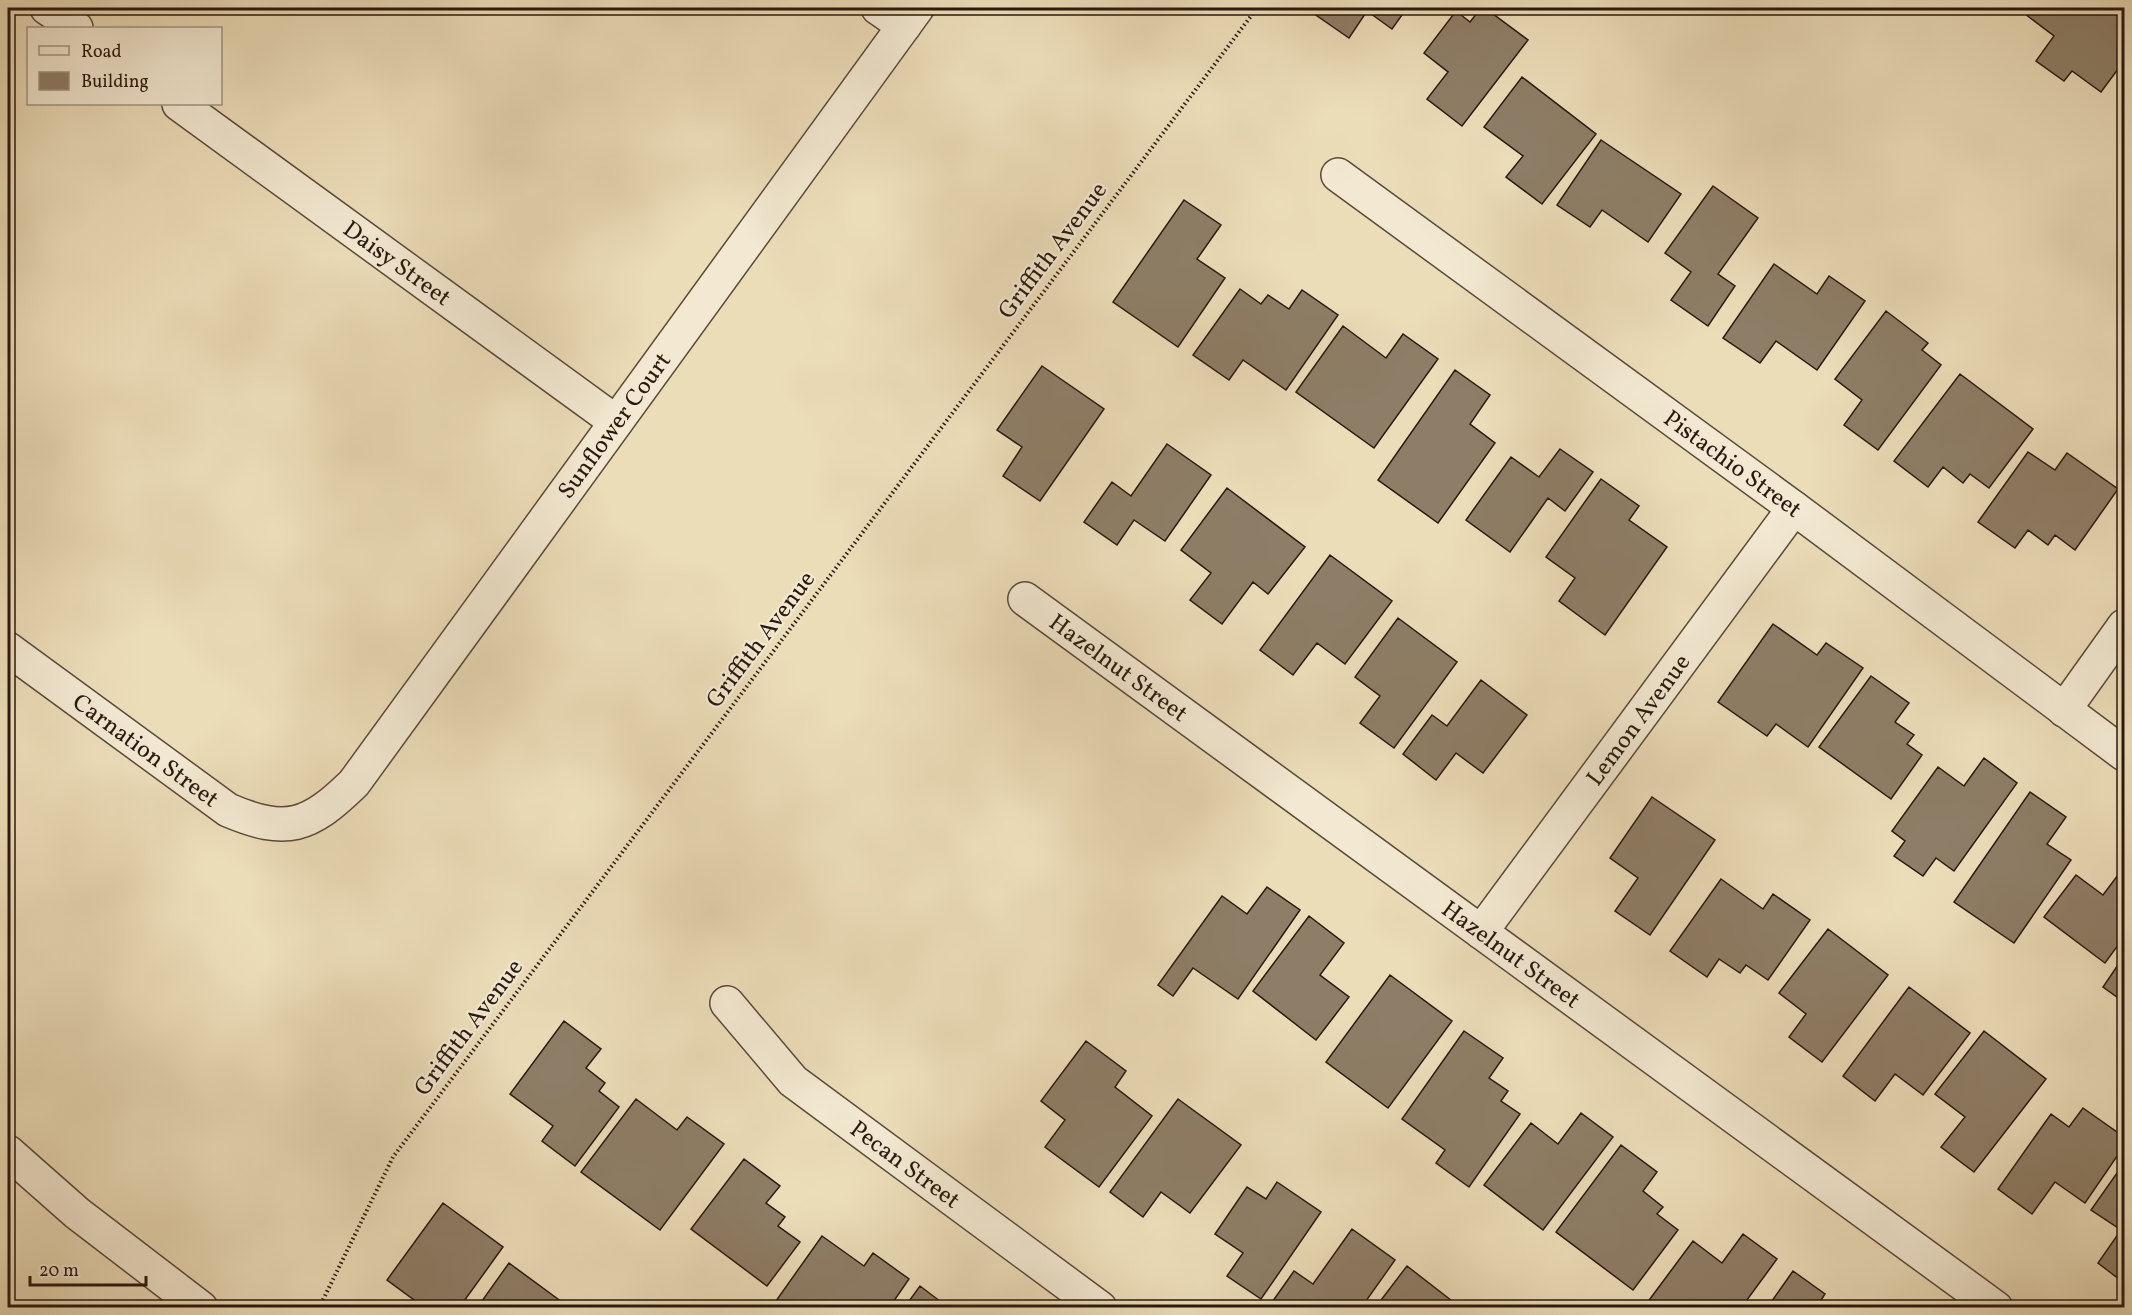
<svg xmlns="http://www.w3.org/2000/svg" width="2132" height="1315" font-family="Vollkorn,serif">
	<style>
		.building { fill: #8e7e67; stroke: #29180e; stroke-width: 1.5 }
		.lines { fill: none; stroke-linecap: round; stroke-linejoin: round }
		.minor-casing { stroke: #5a4939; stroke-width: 36 }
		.path { stroke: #29180e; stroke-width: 4; stroke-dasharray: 1.5 3; stroke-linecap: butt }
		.minor { stroke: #f3e9d2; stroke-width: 33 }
		.labels { text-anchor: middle; stroke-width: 4.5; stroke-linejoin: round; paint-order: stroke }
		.street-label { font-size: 24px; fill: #29180e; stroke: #f3e9d2 }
	</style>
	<rect width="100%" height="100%" fill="#ecddb9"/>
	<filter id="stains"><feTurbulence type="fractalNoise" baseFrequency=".00333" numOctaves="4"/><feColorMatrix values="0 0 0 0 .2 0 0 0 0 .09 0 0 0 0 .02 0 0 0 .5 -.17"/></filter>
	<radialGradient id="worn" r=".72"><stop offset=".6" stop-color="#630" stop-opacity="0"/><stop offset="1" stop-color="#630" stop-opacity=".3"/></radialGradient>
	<path class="building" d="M1317 8H1407L1392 29 1367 11 1349 38 1313 13Z
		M1481 8H1485L1528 40 1462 126 1427 99 1448 72 1424 53 1456 11 1470 22Z
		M2030 8H2124V61L2101 92 2072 71 2064 81 2036 61 2054 36 2025 14Z
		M1522 77 1596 134 1542 204 1506 177 1523 156 1484 127Z
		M1601 140 1681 194 1648 242 1602 210 1590 227 1557 205Z
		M1713 186 1758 218 1718 274 1735 286 1708 326 1671 300 1691 272 1665 253Z
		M1184 200 1221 225 1197 259 1225 278 1178 347 1113 302Z
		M1774 264 1817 294 1829 276 1865 301 1817 370 1776 341 1760 363 1723 338Z
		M1240 289 1261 304 1268 295 1289 309 1302 290 1338 315 1286 390 1243 360 1229 380 1193 355Z
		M1886 311 1928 343 1922 350 1941 365 1878 450 1844 425 1862 400 1835 379Z
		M1343 326 1386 358 1403 334 1438 359 1374 448 1296 392Z
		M1042 366 1104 409 1040 501 1003 476 1022 447 997 430Z
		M1455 370 1490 395 1470 424 1495 443 1438 523 1378 480Z
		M1960 374 2033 429 1989 488 1970 474 1963 483 1943 467 1928 487 1894 461Z
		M1167 444 1211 475 1165 541 1134 520 1117 545 1084 522 1112 482 1131 496Z
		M1560 449 1593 472 1565 511 1548 498 1510 552 1466 520 1511 457 1539 477Z
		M2028 452 2055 470 2067 453 2118 489 2075 550 2055 535 2048 545 2028 530 2015 548 1978 522Z
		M1601 479 1639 506 1629 520 1667 547 1605 635 1559 601 1575 578 1546 557Z
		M1227 488 1305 547 1268 594 1253 582 1222 624 1190 600 1211 573 1181 550Z
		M1330 555 1392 601 1345 664 1317 643 1293 675 1260 650Z
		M1398 618 1457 662 1394 748 1360 723 1380 696 1355 677Z
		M1773 624 1817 655 1826 643 1863 668 1808 747 1776 724 1767 736 1718 702Z
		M1871 676 1909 703 1895 722 1914 735 1907 744 1922 755 1891 799 1819 747Z
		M1481 680 1527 715 1483 773 1456 753 1436 780 1403 754 1432 715 1447 726Z
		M1984 758 2017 783 1954 871 1936 858 1923 876 1894 856 1905 841 1892 831 1938 767 1964 786Z
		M2030 792 2066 817 2047 844 2071 860 2014 943 1954 902Z
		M1652 797 1715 840 1650 935 1615 911 1638 878 1610 858Z
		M2124 867V937L2105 963 2044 917 2076 875 2103 895Z
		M1721 879 1763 909 1773 894 1810 920 1768 980 1746 965 1740 973 1719 959 1707 977 1670 951Z
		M1267 887 1300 910 1238 999 1193 968 1173 996 1158 985 1222 896 1247 914Z
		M1309 916 1344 943 1320 975 1349 997 1316 1040 1253 991Z
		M1828 929 1888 975 1822 1062 1789 1037 1806 1014 1779 993Z
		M2124 956V1002L2103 987Z
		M1390 975 1452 1021 1388 1108 1326 1062Z
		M1909 987 1970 1033 1923 1095 1895 1074 1875 1101 1843 1076Z
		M564 1021 601 1049 586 1068 605 1083 599 1091 619 1107 575 1166 542 1141 553 1126 510 1094Z
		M1464 1031 1503 1058 1489 1078 1508 1091 1501 1101 1520 1114 1469 1187 1436 1163 1445 1150 1402 1119Z
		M1984 1031 2046 1079 1974 1172 1941 1147 1965 1117 1935 1094Z
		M1086 1041 1126 1071 1115 1087 1152 1116 1099 1187 1045 1147 1065 1120 1041 1101Z
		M636 1099 677 1130 687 1117 724 1144 660 1230 581 1172Z
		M1178 1099 1241 1145 1190 1213 1161 1192 1143 1217 1110 1192Z
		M2083 1108 2124 1137V1146L2085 1203 2055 1182 2032 1214 1998 1189 2051 1114 2069 1127Z
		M1581 1113 1613 1137 1543 1230 1484 1185 1531 1123 1558 1144Z
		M1621 1145 1657 1172 1643 1191 1663 1207 1657 1214 1678 1230 1633 1290 1556 1232Z
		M744 1159 780 1186 766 1203 785 1217 778 1226 800 1242 767 1286 691 1229Z
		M2122 1166 2124 1167V1283L2098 1263 2121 1230 2091 1210Z
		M1277 1182 1321 1212 1261 1299 1227 1276 1243 1253 1215 1234 1247 1187 1266 1199Z
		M443 1203 503 1247 459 1308H409L414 1300 387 1280Z
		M1352 1229 1395 1260 1361 1308H1268L1294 1271 1313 1284Z
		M1743 1234 1777 1259 1741 1308H1653L1647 1303 1693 1241 1722 1263Z
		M822 1236 864 1266 873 1253 909 1279 889 1308H771Z
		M509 1263 570 1308H477Z
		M1407 1266 1461 1308H1375Z
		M1793 1271 1825 1294 1816 1308H1767Z
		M920 1286 949 1308H904Z"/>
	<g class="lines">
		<g class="minor-casing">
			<g id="minor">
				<path d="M47 8 76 28"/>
				<path d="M878 8 904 26"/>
				<path id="s1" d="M179 104 616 422"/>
				<path id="s2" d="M1338 175 1794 508 2124 754"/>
				<path id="s3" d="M1025 599 1996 1308"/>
				<path id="s4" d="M8 649 228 810C287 835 309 827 354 783L917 8"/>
				<path d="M2064 710 2124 626"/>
				<path id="s5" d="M1481 932 1794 508"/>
				<path id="s6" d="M727 1003 793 1081 1100 1308"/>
				<path d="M8 1152 77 1213 201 1308"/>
			</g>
		</g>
		<path class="path" d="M319 1308 393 1157 1257 8"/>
		<use href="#minor" class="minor"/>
	</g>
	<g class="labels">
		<g class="street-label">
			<text transform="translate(1052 250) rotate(-53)" y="8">Griffith Avenue</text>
			<text dy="8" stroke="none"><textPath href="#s1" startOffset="270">Daisy Street</textPath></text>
			<text dy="8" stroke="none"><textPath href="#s4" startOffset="856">Sunflower Court</textPath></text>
			<text dy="8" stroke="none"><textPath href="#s2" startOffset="489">Pistachio Street</textPath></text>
			<text transform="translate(760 639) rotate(-53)" y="8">Griffith Avenue</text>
			<text dy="8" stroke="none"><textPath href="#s3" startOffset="116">Hazelnut Street</textPath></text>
			<text dy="8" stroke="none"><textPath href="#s5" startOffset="264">Lemon Avenue</textPath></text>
			<text dy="8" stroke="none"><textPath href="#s4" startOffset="171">Carnation Street</textPath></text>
			<text dy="8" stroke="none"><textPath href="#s3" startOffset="602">Hazelnut Street</textPath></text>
			<text transform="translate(468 1027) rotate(-53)" y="8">Griffith Avenue</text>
			<text dy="8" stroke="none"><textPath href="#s6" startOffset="242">Pecan Street</textPath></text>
		</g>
	</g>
	<rect width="2132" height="1315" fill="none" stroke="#ecddb9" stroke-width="30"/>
	<rect x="9" y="9" width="2114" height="1297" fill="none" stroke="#29180e" stroke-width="3"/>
	<rect x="15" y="15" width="2102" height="1285" fill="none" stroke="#29180e" stroke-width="1.5"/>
	<rect x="27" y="27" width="195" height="78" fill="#f3e9d2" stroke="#a29584" stroke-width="1.5"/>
	<rect x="39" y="46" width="30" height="9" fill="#f3e9d2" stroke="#a29584" stroke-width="1.5"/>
	<text x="81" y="57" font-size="18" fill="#29180e">Road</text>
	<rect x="39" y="72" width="30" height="18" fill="#8e7e67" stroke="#a29584" stroke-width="1.5"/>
	<text x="81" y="87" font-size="18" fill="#29180e">Building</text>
	<path d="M30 1276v9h116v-9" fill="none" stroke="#29180e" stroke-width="3"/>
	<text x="39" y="1276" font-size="18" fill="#29180e" stroke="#f3e9d2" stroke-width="4.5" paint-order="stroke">20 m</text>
	<rect width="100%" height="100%" filter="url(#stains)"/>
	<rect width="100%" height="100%" fill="url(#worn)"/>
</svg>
